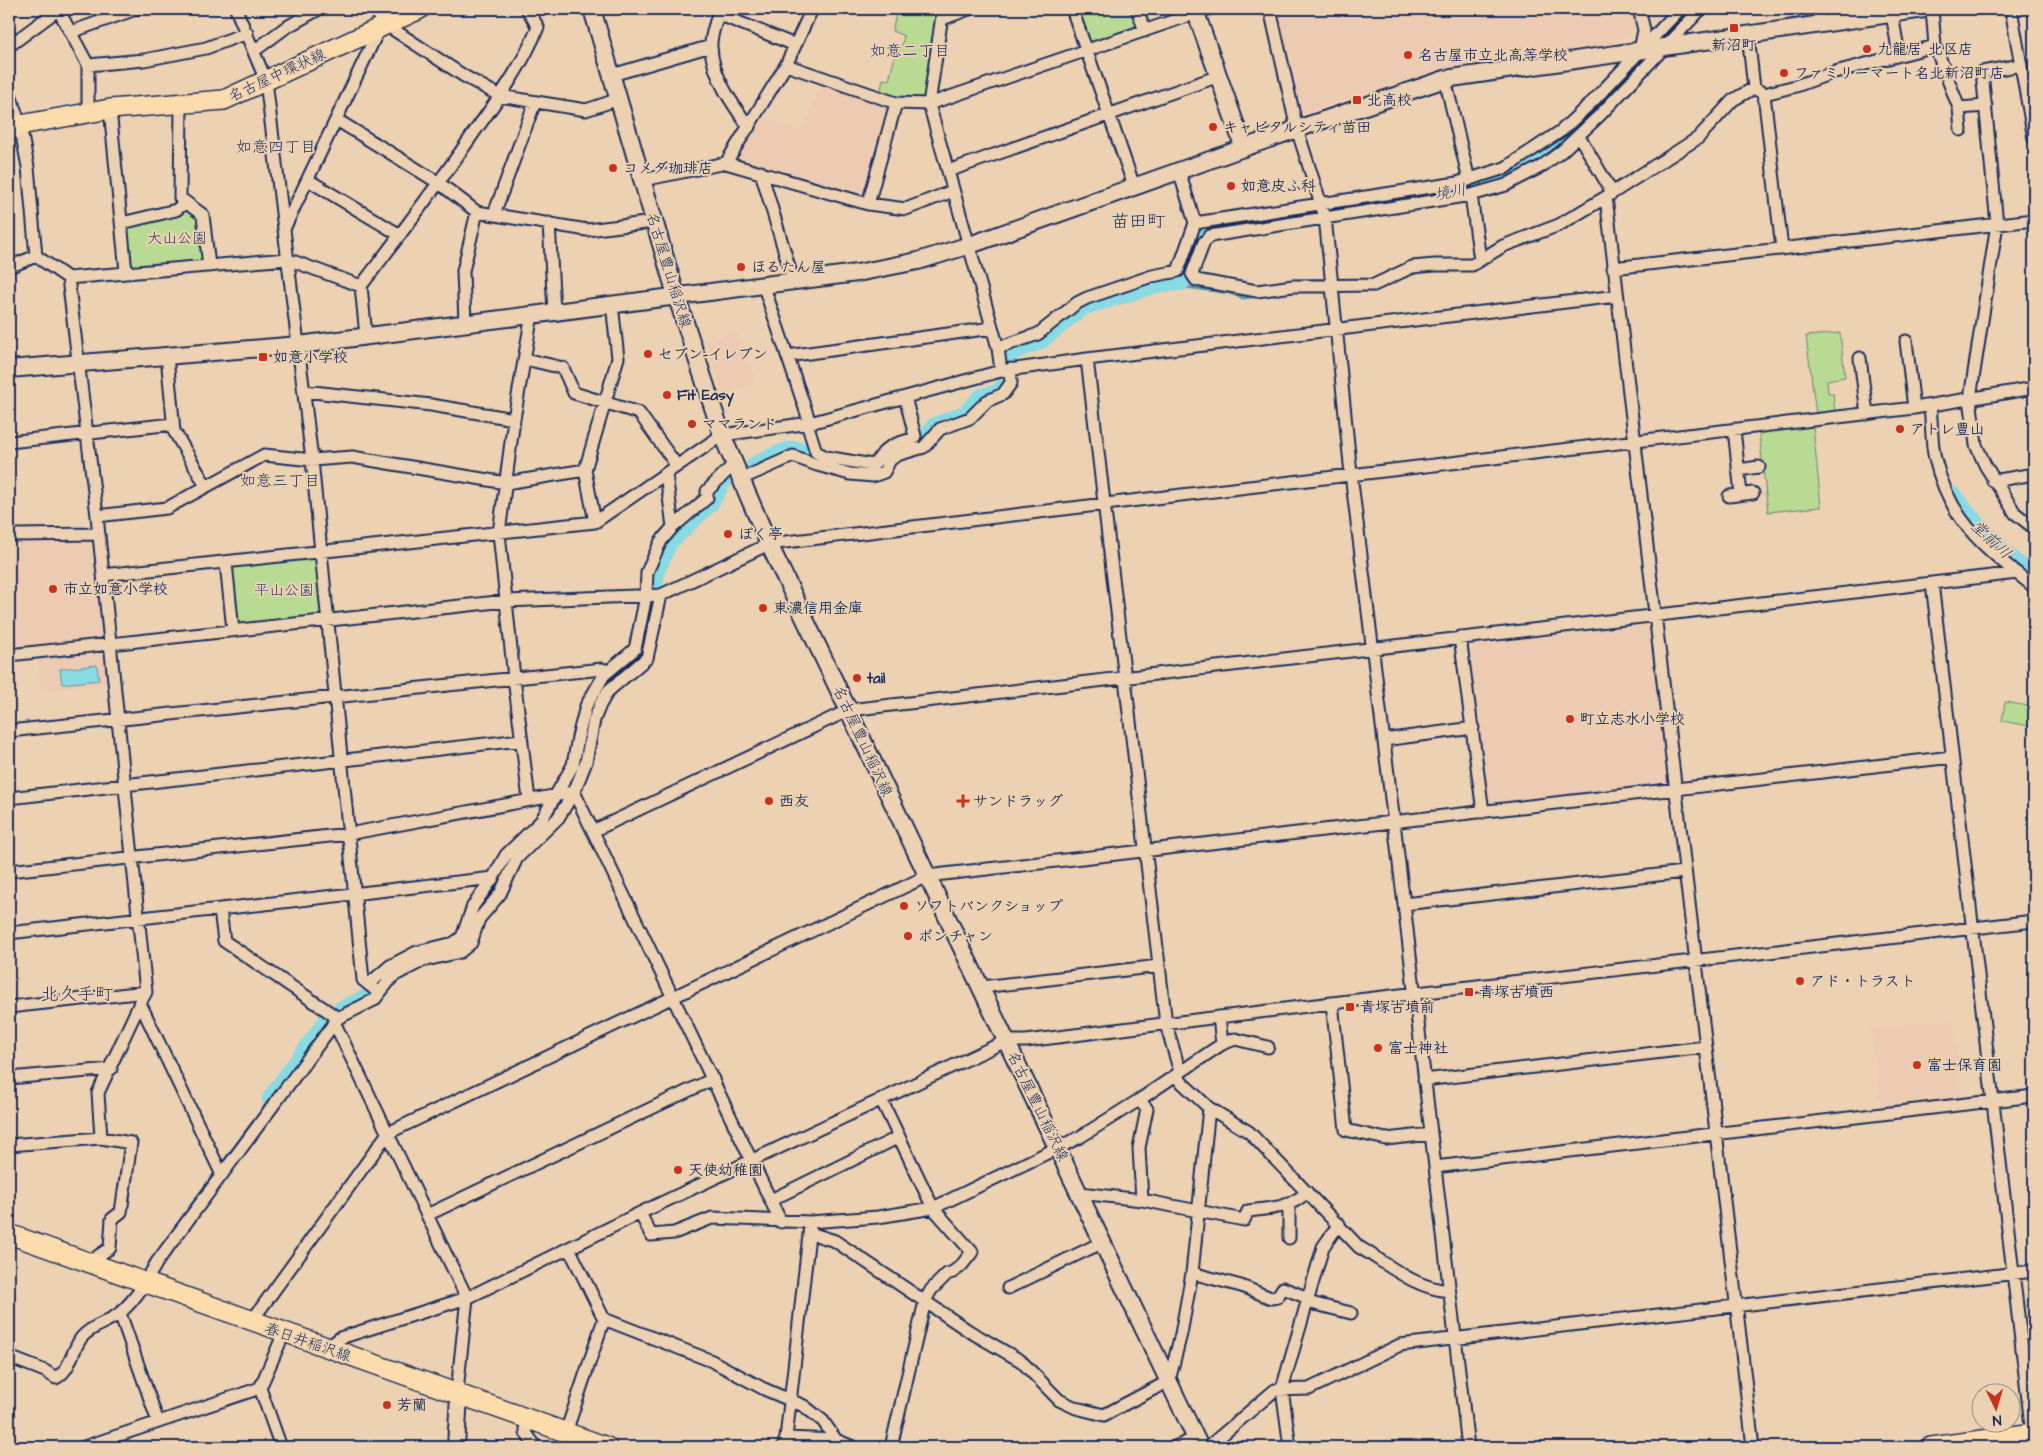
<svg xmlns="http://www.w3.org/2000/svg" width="2043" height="1456" font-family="'Architects Daughter','Klee One',sans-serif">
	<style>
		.built { fill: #edcab2 }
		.green { fill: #b9da93; stroke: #6a8478 }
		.water { fill: #89dae3; stroke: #5d96ae }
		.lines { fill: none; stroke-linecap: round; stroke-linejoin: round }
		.stream { stroke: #5d96ae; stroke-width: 3 }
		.river { stroke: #89dae3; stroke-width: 18 }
		.street-casing { stroke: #1b2f5e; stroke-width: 15 }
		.secondary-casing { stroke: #1b2f5e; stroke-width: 20 }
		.primary-casing { stroke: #1b2f5e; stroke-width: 22 }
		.street { stroke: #ecd2b3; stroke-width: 11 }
		.secondary { stroke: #ecd2b3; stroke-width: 16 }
		.primary { stroke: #fcdcac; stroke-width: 19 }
		.poi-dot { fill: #c8321e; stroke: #ecd2b3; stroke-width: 2 }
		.labels { text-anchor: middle; stroke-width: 4; stroke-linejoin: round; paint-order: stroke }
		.poi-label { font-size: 15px; font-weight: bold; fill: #1b2f5e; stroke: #ecd2b3; text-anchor: start }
		.street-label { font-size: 15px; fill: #1b2f5e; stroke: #ecd2b3 }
		.park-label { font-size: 15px; fill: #2b4063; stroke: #ecd2b3 }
		.neighbourhood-label { font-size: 16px; fill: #1b2f5e; stroke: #ecd2b3 }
		.water-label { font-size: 16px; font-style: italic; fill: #26406b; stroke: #ecd2b3 }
		.quarter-label { font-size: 18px; fill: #1b2f5e; stroke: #ecd2b3 }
	</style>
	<rect width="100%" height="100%" fill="#ecd2b3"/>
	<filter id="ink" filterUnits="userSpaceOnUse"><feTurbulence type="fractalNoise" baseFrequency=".02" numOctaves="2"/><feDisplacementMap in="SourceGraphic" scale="10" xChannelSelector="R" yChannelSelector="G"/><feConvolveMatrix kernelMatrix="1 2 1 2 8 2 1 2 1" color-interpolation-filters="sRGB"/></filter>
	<g filter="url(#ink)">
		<path class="built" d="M1274 9H1630L1634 25 1631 33 1608 44 1433 71 1297 116Z
			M1642 9H1674L1655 28 1646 26Z
			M821 82 890 106 866 194 861 197 741 160 738 154 762 118 804 131Z
			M738 331 756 383 723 394 706 342Z
			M9 537 14 539 87 540 91 543 102 635 97 639 9 649Z
			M1648 625 1652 631 1671 784 1668 787 1492 808 1487 803 1469 653 1474 645Z
			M100 650 104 653 107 685 41 691 38 657Z
			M1953 1019 1962 1100 1883 1109 1880 1106 1871 1029Z"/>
		<path class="green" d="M895 9H936L924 99 921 101 880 95 883 79 889 80 897 48H901L904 36 892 31 897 10Z
			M1078 9H1133L1138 21 1136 26 1092 41H1089Z
			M186 210 200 219 205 258 202 261 132 268 129 265 125 228 129 224Z
			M1840 333 1845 377 1827 380 1828 393H1833L1835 412 1816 414 1806 336Z
			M1813 426 1821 507 1768 512 1759 433Z
			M311 557 317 561 322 611 317 615 239 624 235 620 230 570 233 566Z
			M2005 702 2034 707V727L2002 721Z"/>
		<path class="water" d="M97 665 99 680 62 684 60 669Z"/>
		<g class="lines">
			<path class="stream" d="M1525 244 1537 239
				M1475 269 1480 268 1497 256
				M1442 270H1458
				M1399 279 1419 272
				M1181 282 1185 287 1230 293 1243 298 1291 292
				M1364 290 1373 291 1377 289
				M221 1165 262 1110
				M163 1244 217 1170
				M148 1265 154 1257
				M106 1315 114 1311 130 1294
				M60 1368 70 1347"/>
			<path class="river" d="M1008 356 1015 350 1041 340 1082 307 1160 283 1181 282 1200 231 1463 190 1506 176 1533 162 1555 146 1593 109 1690 9
				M913 444 922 442 935 426 965 414 982 397 998 393 1005 386V377
				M755 465C764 461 784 450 793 450 806 450 824 463 838 466
				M1954 496C1977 529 2003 553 2034 578
				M558 808 578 766 592 708 604 687 641 653 651 610 656 571 669 542 710 503 723 481
				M467 935C472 913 488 901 500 883 508 872 503 861 518 850
				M271 1098 327 1021 341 1010 369 997 385 976 399 967"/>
			<g class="street-casing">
				<path id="street" d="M58 9 88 65 144 60 206 48 247 33
					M236 9 266 81 312 460 363 980 379 993
					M719 9C717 21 710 35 711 47 712 76 733 105 749 127
					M943 9 929 104 998 348
					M1072 9 1134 186
					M1137 9 1145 31
					M1270 9 1297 129 1325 217 1351 474 1404 904 1468 1447
					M1639 9 1644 30 1640 50
					M1701 9 1600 115 1562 151 1542 166 1506 185 1471 195 1210 236 1204 242 1192 274 1196 280 1257 291 1293 286 1374 285 1412 267 1435 265H1472L1503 246 1559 225 1606 197 1698 138 1733 100 1754 88 1764 94 1796 86 1835 72 1935 46 1959 108 1986 106
					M1818 9 1820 24
					M1932 9 1935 46
					M2011 9 2034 139
					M718 14 795 45
					M1892 14 1899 55
					M942 19 969 9
					M389 24 394 30 464 76 500 96 586 110 619 99
					M71 32 136 9
					M1748 35 1754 88
					M9 46 59 9
					M254 51 285 28 319 9
					M88 65V113
					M786 65 896 103 929 104 1208 9
					M2021 65 1982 72 1997 224 1970 398 1976 445 1985 465 2015 513 2034 528
					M612 75 711 46
					M1445 79 1469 180
					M9 91 20 125 28 167 36 256 68 278 97 516 146 992 140 1003 98 1093 101 1138
					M1764 94 1782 249
					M181 103 180 198 203 215 209 266
					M1959 108 1961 130
					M110 109 126 272
					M337 120 439 183 477 212 587 230 654 222
					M1579 136 1612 192
					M726 163 786 65 812 9
					M948 171 1219 76
					M1179 171 1195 223
					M761 172 793 280
					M308 180 400 235
					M643 180 726 163 868 204 906 209 953 191
					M1471 195 1480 260
					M1606 197 1753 1447
					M868 204 896 103
					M494 214 535 102
					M122 223 176 210 185 203
					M549 223 554 311
					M284 229 380 27 379 9
					M9 267 36 256
					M1613 268 2034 220
					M68 278 287 259 361 286
					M763 284 810 423
					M465 323 463 271 477 212
					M366 336 361 286C400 235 439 184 475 131 499 98 523 65 538 27L527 9
					M1906 341 1914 408
					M167 356 174 431 206 486
					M787 356 992 328
					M1860 358 1867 414
					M525 359 563 368 574 393 639 413 677 466
					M1087 359 1166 1024 1180 1072
					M1001 371 1087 359 1617 296
					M304 391 431 405 514 419
					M1930 406C1932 423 1931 443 1935 459 1951 524 1986 548 2034 587
					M807 423 816 452 826 457 872 465C878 462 879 458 883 453 891 444 902 442 913 439L915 436 905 397
					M1734 429 1741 494
					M9 442 173 424
					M1738 470 1759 467
					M666 474 673 527
					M741 479 793 456 817 465 850 474 873 476 884 472 890 460 897 455 924 447 940 429 970 418 987 401 1003 394 1011 383 1010 369
					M1993 481 2034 474
					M1729 496 1753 493
					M97 516 167 508 264 455 312 460 352 457 506 483 585 470
					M595 522 585 470 618 358 612 304
					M9 532 14 535 98 534
					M226 563 233 630
					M103 575 595 522 722 435 810 423 1001 371 998 348 1038 334 1077 303 1087 298 1152 276 1178 271 1195 223 1457 183 1505 168 1561 131 1594 100 1680 9
					M1932 583 2032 1434
					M1460 637 1483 812
					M9 655 506 601 661 595 769 544 1914 408 2034 388
					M9 731 602 669 609 671
					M1384 740 1473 728
					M9 798 521 740
					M529 800 514 678 499 533 514 419 532 314
					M593 831 849 710 2017 573
					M9 871 348 834 574 792 781 1222
					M1404 904 1684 872
					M220 910 224 941 338 1018
					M9 933 493 878
					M369 984 390 966 417 952 454 943 462 937 473 906 493 878 506 855 541 821 573 765 578 737 586 706 604 675 635 649 646 596 647 572 661 541 673 527 707 498V491L734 464
					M982 987 1159 966
					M140 1003 222 1175
					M1332 1003 1346 1130 1386 1139 1431 1134
					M9 1007 146 992
					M1219 1017 1222 1044
					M1175 1076 1209 1108 1249 1132 1359 1247C1388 1264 1414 1288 1449 1291
					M9 1078 111 1069
					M1424 1080 1705 1047
					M881 1099 933 1208 972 1252 961 1266 953 1272 947 1274 931 1290 925 1301 891 1447
					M1139 1100 1147 1109 1139 1148 1142 1200
					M9 1145 101 1138 131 1143 121 1212 112 1219 110 1248 98 1256 94 1265
					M1435 1167 2034 1096
					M1080 1193 1142 1200 1244 1220 1248 1211C1271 1208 1289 1209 1307 1192
					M771 1200 899 1137
					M640 1213 651 1235 674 1233 712 1218 810 1222 878 1217 933 1208 1080 1137 1139 1100 1222 1044 1235 1039 1268 1047
					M427 1215 713 1079
					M810 1233 835 1241 969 1331 1021 1361 1059 1400 1076 1408 1104 1415 1169 1381 1181 1334 1192 1273 1209 1108
					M1289 1238V1205
					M569 1248 604 1319 712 1361 764 1389 804 1406 823 1421 836 1440
					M1192 1273 1241 1286 1271 1298 1277 1297 1283 1288 1308 1298
					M1008 1288 1103 1242
					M1307 1302 1351 1313
					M120 1313 158 1422
					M251 1322 388 1133 927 876 1952 757
					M327 1348 340 1338 467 1298 334 1022
					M9 1357 45 1371 56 1378C71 1370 72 1349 82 1337 92 1325 110 1322 121 1312 137 1298 147 1280 157 1262L338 1018 374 1000 393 976 422 961 460 952 471 943 479 919 500 894 517 858 558 818 574 792 586 762 594 720 600 705 608 691 647 658 661 595
					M260 1388 281 1447
					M459 1395 458 1382 467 1298 640 1213 1006 1041H1026L1332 1003 2034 921
					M526 1418V1433L536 1447
					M566 1432 604 1319
					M786 1438 810 1226
					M84 1447 260 1388 284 1333
					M783 1447 786 1438 836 1440 853 1447
					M1175 1447 1196 1438
					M1208 1447 1275 1390 1309 1389 1400 1345 2034 1271
					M1290 1447 1282 1389 1323 1247 1339 1224"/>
			</g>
			<g class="secondary-casing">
				<path id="secondary" d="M592 9 676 295 722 435 769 544 1200 1447
					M1196 9V13L1244 148
					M9 369 299 345 857 273 918 261 970 245 1297 129 1445 79 1924 9
					M456 1447 459 1395"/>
			</g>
			<g class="primary-casing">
				<path id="primary" d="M9 131 20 125 110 109 224 100 420 9
					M9 1234 607 1447
					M1931 1447 2034 1433"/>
			</g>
			<use href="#street" class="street"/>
			<use href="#secondary" class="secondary"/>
			<use href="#primary" class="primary"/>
		</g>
	</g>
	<g class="poi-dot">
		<rect x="1729" y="23" width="10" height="10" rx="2.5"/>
		<circle cx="1867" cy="49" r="5"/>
		<circle cx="1408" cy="55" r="5"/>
		<circle cx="1784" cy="73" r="5"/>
		<rect x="1352" y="95" width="10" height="10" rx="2.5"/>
		<circle cx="1213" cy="127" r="5"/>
		<circle cx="613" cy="168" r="5"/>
		<circle cx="1231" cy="186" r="5"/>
		<circle cx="741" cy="267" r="5"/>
		<circle cx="648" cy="354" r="5"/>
		<rect x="258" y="352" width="10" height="10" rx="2.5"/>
		<circle cx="667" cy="395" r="5"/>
		<circle cx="692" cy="424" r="5"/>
		<circle cx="1900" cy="429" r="5"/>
		<circle cx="728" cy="534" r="5"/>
		<circle cx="53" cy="589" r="5"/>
		<circle cx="763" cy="608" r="5"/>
		<circle cx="857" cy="678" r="5"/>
		<circle cx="1570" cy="719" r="5"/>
		<circle cx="769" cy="801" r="5"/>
		<path d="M960.5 793.5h5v5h5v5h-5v5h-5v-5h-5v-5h5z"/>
		<circle cx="904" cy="906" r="5"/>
		<circle cx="908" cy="936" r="5"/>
		<circle cx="1800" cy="981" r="5"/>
		<rect x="1464" y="987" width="10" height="10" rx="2.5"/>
		<rect x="1345" y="1002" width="10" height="10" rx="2.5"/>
		<circle cx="1378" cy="1048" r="5"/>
		<circle cx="1917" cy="1065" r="5"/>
		<circle cx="678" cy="1170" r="5"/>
		<circle cx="387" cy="1405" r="5"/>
	</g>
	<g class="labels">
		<g class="poi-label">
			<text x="1734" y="50" text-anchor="middle">新沼町</text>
			<text x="1877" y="54">九龍居 北区店</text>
			<text x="1418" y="60">名古屋市立北高等学校</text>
			<text x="1794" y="78">ファミリーマート名北新沼町店</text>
			<text x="1367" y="105">北高校</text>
			<text x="1223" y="132">キャピタルシティ苗田</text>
			<text x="623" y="173">コメダ珈琲店</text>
			<text x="1241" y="191">如意皮ふ科</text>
			<text x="751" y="272">ほるたん屋</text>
			<text x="658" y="359">セブン-イレブン</text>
			<text x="273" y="362">如意小学校</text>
			<text x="677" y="400">Fit Easy</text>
			<text x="702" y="429">ママランド</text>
			<text x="1910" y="434">アトレ豊山</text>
			<text x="738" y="539">ぼく亭</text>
			<text x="63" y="594">市立如意小学校</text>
			<text x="773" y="613">東濃信用金庫</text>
			<text x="867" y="683">tail</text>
			<text x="1580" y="724">町立志水小学校</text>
			<text x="779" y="806">西友</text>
			<text x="973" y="806">サンドラッグ</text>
			<text x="914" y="911">ソフトバンクショップ</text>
			<text x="918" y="941">ポンチャン</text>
			<text x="1810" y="986">アド・トラスト</text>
			<text x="1479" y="997">青塚古墳西</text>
			<text x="1360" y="1012">青塚古墳前</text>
			<text x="1388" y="1053">富士神社</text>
			<text x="1927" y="1070">富士保育園</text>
			<text x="688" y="1175">天使幼稚園</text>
			<text x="397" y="1410">芳蘭</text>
		</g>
		<g class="street-label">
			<text transform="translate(277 75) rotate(-25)" y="5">名古屋中環状線</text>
			<text transform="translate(669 270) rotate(73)" y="5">名古屋豊山稲沢線</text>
			<text transform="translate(863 741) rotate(65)" y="5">名古屋豊山稲沢線</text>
			<text transform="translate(1038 1106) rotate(64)" y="5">名古屋豊山稲沢線</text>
			<text transform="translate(308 1342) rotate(19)" y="5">春日井稲沢線</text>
		</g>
		<g class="park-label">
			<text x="177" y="243">大山公園</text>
			<text x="284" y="595">平山公園</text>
		</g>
		<g class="neighbourhood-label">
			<text x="910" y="56">如意二丁目</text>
			<text x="276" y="152">如意四丁目</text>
			<text x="280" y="486">如意三丁目</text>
		</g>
		<g class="water-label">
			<text transform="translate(1450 191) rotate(-11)" y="6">境川</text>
			<text transform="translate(1992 539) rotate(43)" y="6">堂前川</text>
		</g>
		<g class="quarter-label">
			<text x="1138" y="227">苗田町</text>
			<text x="77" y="1000">北久手町</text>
		</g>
	</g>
	<rect width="2043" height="1456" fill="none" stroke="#ecd2b3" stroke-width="30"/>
	<rect x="15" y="15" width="2013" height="1426" fill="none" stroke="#1b2f5e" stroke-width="2" filter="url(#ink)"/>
	<g transform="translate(1996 1408) rotate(175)"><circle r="24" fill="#ecd2b3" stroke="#989191"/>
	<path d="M0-4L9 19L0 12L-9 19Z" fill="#c8321e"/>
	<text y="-8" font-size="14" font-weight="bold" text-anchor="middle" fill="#1b2f5e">N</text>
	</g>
</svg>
